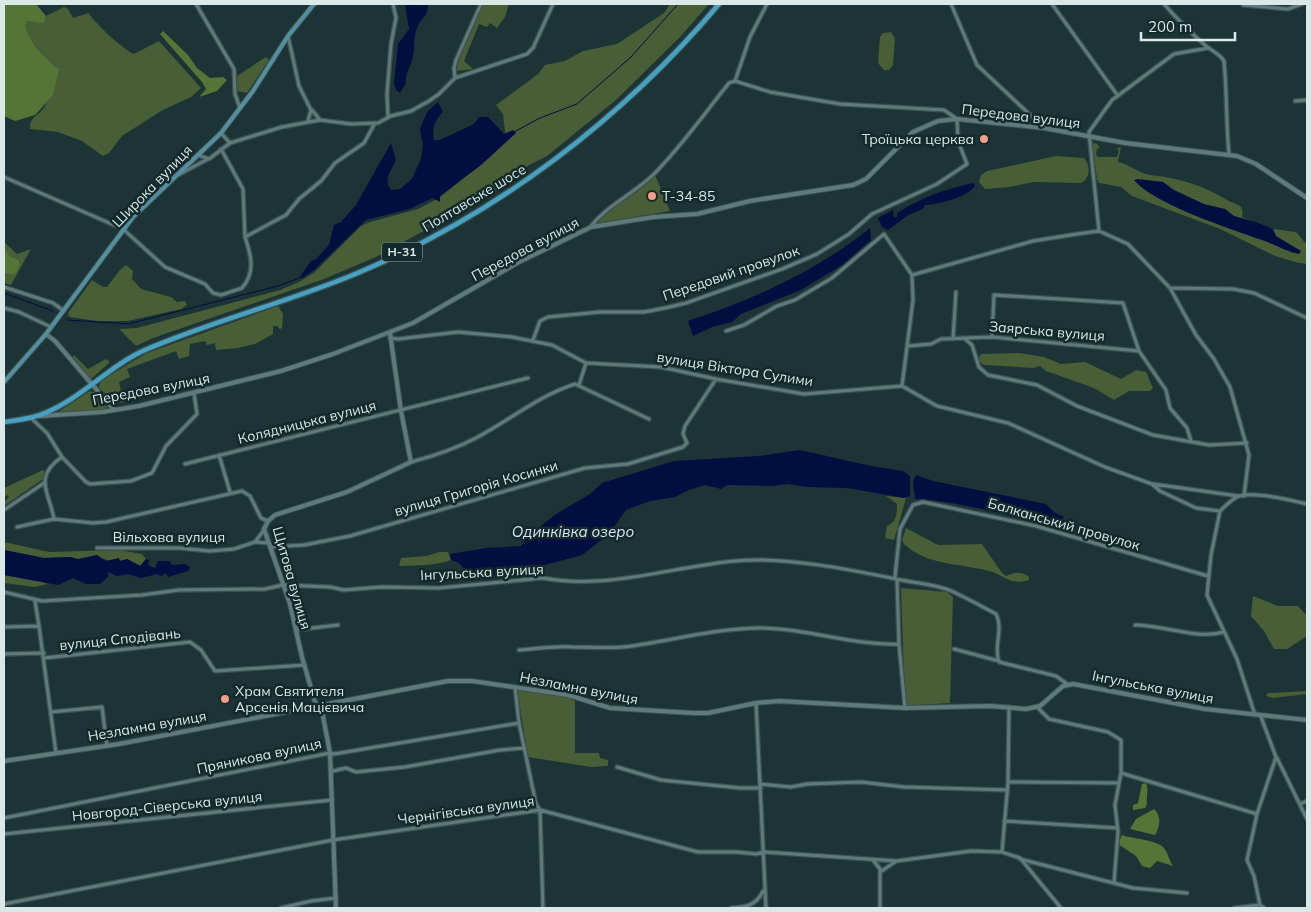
<svg xmlns="http://www.w3.org/2000/svg" width="1311" height="912" font-family="Mulish,sans-serif">
	<style>
		.green { fill: #485e36 }
		.forest { fill: #547536 }
		.water { fill: #010e40 }
		.lines { fill: none; stroke-linecap: round; stroke-linejoin: round }
		.stream { stroke: #010e40; stroke-width: 1 }
		.minor-casing { stroke: #3b5151; stroke-width: 5.5 }
		.tertiary-casing { stroke: #3b5151; stroke-width: 6 }
		.secondary-casing { stroke: #3b5151; stroke-width: 6 }
		.primary-casing { stroke: #3b5151; stroke-width: 7 }
		.minor { stroke: #607a7b; stroke-width: 3 }
		.tertiary { stroke: #607a7b; stroke-width: 4 }
		.secondary { stroke: #548e9f; stroke-width: 4 }
		.primary { stroke: #47a1c2; stroke-width: 4.5 }
		.poi-dot { fill: #f49e8a; stroke: #122a2b; stroke-width: 2 }
		.labels { text-anchor: middle; stroke-width: 5; stroke-linejoin: round; paint-order: stroke }
		.shield { fill: #122a2b; stroke: #9eafaf; stroke-width: 1 }
		.shield-label { font-size: 12px; font-weight: bold; fill: #dae8e8 }
		.street-label { font-size: 14px; fill: #dae8e8; stroke: #122a2b }
		.poi-label { font-size: 14px; fill: #dae8e8; stroke: #122a2b; text-anchor: start }
		.water-label { font-size: 15px; font-style: italic; fill: #dbe5f6; stroke: #122a2b }
	</style>
	<rect width="100%" height="100%" fill="#1c3435"/>
	<path class="green" d="M481 4H509L505 17 497 28 490 23 487 27 479 24 464 61 473 69 456 71 462 48Z
		M670 4H709L680 37 616 100 547 156 529 165 501 189 376 257 324 279 153 338 136 346 119 329 137 328 280 290 299 282 315 272 361 226 370 222 418 209 439 198 491 156 506 140 503 114 496 105 538 74 545 65 565 61 583 51 617 44 664 13Z
		M64 7 68 9 73 18 89 13C92 21 125 51 134 54L159 41 201 88 191 97 161 111 122 136 109 153 103 156 82 141 58 132 30 129C29 117 40 115 45 106 49 98 50 75 51 65L28 37 25 24 27 21 44 24 46 16Z
		M891 32 895 38 893 65 889 70H884L878 63 880 37 883 33Z
		M266 57 269 60 247 93 237 91V76Z
		M1096 143 1100 148 1097 149 1096 155 1098 157H1117L1119 150 1115 149 1125 146 1121 147 1118 162C1129 164 1138 173 1150 175 1178 178 1203 185 1227 200 1235 205 1245 203 1242 217L1273 229 1296 232 1307 245V264L1295 262 1275 256 1220 229 1132 196 1121 187 1099 183 1097 179 1092 144Z
		M1056 156 1084 158C1091 166 1090 178 1081 183L1033 182 1010 187 985 189 979 182 981 175 987 171Z
		M655 175 670 211 598 223 603 214Z
		M4 242 17 254 31 249 11 285 4 283V273L12 275 20 263 18 259 9 257 4 248Z
		M126 265 133 271 132 279 141 289 171 297 177 302 185 301 187 305 181 309 128 321H97L69 317 68 313 92 280 103 287H107L120 270Z
		M278 306 283 314 282 328 280 329 277 326H273V334L255 344 238 348 216 350 215 343 207 345 205 341 190 344 189 356 179 359 176 351 127 369 130 377 119 382 124 403 113 401 99 388 100 381 147 353Z
		M1020 353 1044 357 1061 364 1085 362 1121 379 1136 370 1146 372 1153 388 1150 391H1129L1114 400 1094 388 1046 371 1040 366 1034 368 984 365 980 362 979 358 981 354Z
		M74 355 88 369 106 359 110 362 90 380 72 358Z
		M90 391 94 392 107 407 106 410 58 412Z
		M43 470 45 472 43 479 4 506V502L9 497 8 495 4 497V488Z
		M886 496 906 498 894 540 885 538 887 526C897 522 897 513 897 504Z
		M906 528 938 545 982 544 1002 573 1006 576C1014 572 1022 571 1029 577V580C1009 586 1005 575 989 571 959 563 928 566 904 544L902 540Z
		M4 542 49 552 118 550 142 554 146 559 141 566 127 559C116 563 107 561 97 556L78 559 70 557 44 558 4 550Z
		M439 552H448L451 560C435 566 418 565 399 566L401 558 427 556Z
		M4 575C14 577 40 581 48 584L35 587 4 583Z
		M901 588 947 592 953 597 950 703 905 706Z
		M1253 596 1278 606H1298L1307 616V636L1287 649H1274L1264 631 1251 616Z
		M517 689 568 697 575 701V753H599L600 758 608 760V766L591 767 528 757Z
		M1307 691V694L1273 698 1266 696 1268 693Z"/>
	<path class="forest" d="M4 4H36L46 16 44 24 27 21C19 32 49 64 59 69L53 95 35 115 15 121 4 116Z
		M163 31 188 55 197 68 210 78 223 77 227 80 217 91 199 97 206 89 202 82 160 34Z
		M4 248 10 257 18 259 20 263 16 273 12 275 4 273Z
		M1146 783C1149 788 1146 798 1147 804L1145 808 1133 810V805L1138 803 1142 784Z
		M1154 809C1162 816 1160 827 1155 835L1130 829 1136 819Z
		M1122 835C1133 839 1158 840 1164 848 1168 853 1169 860 1173 866L1157 861 1150 868 1142 866 1136 856 1118 844Z"/>
	<path class="water" d="M405 4H428C429 16 420 19 417 28 413 37 415 47 413 56 412 65 404 75 406 83L400 93 396 90 394 84 398 44 409 29Z
		M438 102 443 112C435 120 431 129 434 140H440L474 124 479 117H488L504 134 513 130 516 133 481 165 440 196V202L433 198 409 209 366 220 314 270 302 278 300 277 311 261 316 259 329 245 334 225 341 222 356 205 391 143 396 160C391 171 383 180 391 190L400 189 412 179 421 159 423 145 420 129 427 112Z
		M1138 179 1163 182 1174 190 1204 204 1225 209 1234 216 1256 222 1273 229 1276 236 1301 251 1299 254C1284 251 1273 243 1259 239 1228 228 1154 204 1134 180Z
		M974 183 975 186C966 198 939 204 925 205L923 209 908 215 888 230 882 227 878 218 893 210 894 217H897V213C922 197 945 189 974 183Z
		M870 228 871 240 842 265 801 290 741 314 732 322 712 327 693 336 688 321C752 300 817 271 870 228Z
		M800 450 871 466 903 471 910 476V496L904 498 847 488 807 487 788 484 773 486 727 485 721 489 705 485 689 490 675 497 650 501 626 510 609 534 582 555 541 566 523 575H480L472 579 459 563 451 560 450 554 486 548 521 546 527 537 556 514 590 494 602 483 674 461 759 456Z
		M916 475 933 481 1046 504 1055 513 1064 517 1060 523C1011 519 964 501 915 499L913 482Z
		M4 550 44 558 70 557 78 559 97 555 106 561 119 558 120 561 127 559 140 566 146 559 149 560 148 565 155 568 158 561H170L172 565 185 564 190 567 188 571 168 577 166 573 161 576 157 574 141 578 128 574 117 576 108 572V577L100 584H86L73 578 58 585 4 575Z"/>
	<g class="lines">
		<path class="stream" d="M514 132 540 118 577 104 631 57 678 4
			M4 293 53 311
			M67 320 128 324 278 286 302 277"/>
		<g class="minor-casing">
			<path id="minor" d="M196 4 234 69 235 94 240 108
				M951 4 977 65 1044 128
				M1052 4 1118 96
				M1164 4C1177 19 1191 33 1206 46 1212 51 1220 54 1224 61 1227 92 1226 123 1229 154
				M1243 5 1288 9 1302 4
				M288 36 299 86 311 110 308 121
				M455 78 454 68 456 60 481 4
				M1295 101 1307 100
				M312 110 320 120
				M388 117 387 94 391 44 396 18 393 4
				M221 133 230 143
				M221 149 243 189 245 237
				M198 155 209 159 230 143 282 127 320 120 351 124 378 123 391 116 411 111 429 101 439 94 455 78 527 54 533 48 553 4
				M178 175 208 159
				M4 177 123 229 165 267 205 284 213 293 221 295 242 288C256 272 251 255 245 237L286 215 299 199 321 181 335 163 364 143 375 123
				M591 226C608 205 633 194 653 175 681 147 704 114 729 83L735 81 750 37 767 4
				M1099 231 1089 132 1112 100 1174 54 1208 48
				M4 287 53 303 64 311
				M1170 288 1233 289 1254 293 1307 318
				M4 308 19 312 51 327
				M726 331 744 325 777 306 795 300 832 278 884 234 912 275 1033 241 1077 234 1099 231 1128 244 1170 288 1196 335 1214 359 1230 387 1249 455 1244 496
				M992 337 994 295 1123 303 1139 351 1166 390 1170 408 1187 428 1191 441
				M390 338 398 339 458 332 512 337 552 345 586 363 661 367 716 379 804 394 902 386 937 406 1008 423 1105 467 1152 484 1160 491 1196 508 1220 511C1226 505 1232 499 1239 496 1255 492 1291 500 1307 504
				M964 338 972 345 979 367 988 375 1037 385 1077 406 1153 435 1209 445 1247 443
				M953 339 956 292
				M533 340 540 321 548 317 600 312H644L665 308 686 303 782 269 817 254 849 234 872 214 937 184 967 164 958 141 957 119 944 110 840 104 770 92 735 81
				M908 346 931 344 941 339 992 337 1139 351
				M579 385 586 363
				M902 386 913 300 912 275
				M33 417V420L47 433 62 457 86 482 90 484 131 481 152 473 166 446 197 414 194 393
				M219 455 230 492
				M411 462C434 456 455 449 476 438 510 420 538 396 575 384L649 419
				M185 464 528 378
				M1153 484 1238 496
				M4 510 44 483
				M1220 511 1211 555 1207 595 1237 659 1255 715
				M54 519C50 494 32 477 62 457
				M17 527 54 519 93 523 106 522 242 491 250 496 261 518 268 521
				M255 542 268 543
				M270 547 304 545 350 536 585 468 628 464 683 447 687 443 683 434 685 426 716 379
				M97 548H179L210 551 234 549 255 542 264 530
				M895 577 900 529 913 505 923 502 1036 526 1208 576
				M897 580 899 644 905 708
				M4 592 42 601 142 595 179 590 265 589 283 585 330 587 344 590 381 587 439 588 543 578C608 590 670 567 735 561 783 556 853 570 901 580 916 583 934 584 949 590 965 597 981 606 996 614 1004 629 993 646 999 662L1056 676 1067 684
				M35 601 39 626
				M1135 625C1165 625 1196 640 1224 632
				M4 627 39 626 56 753
				M296 630 338 625
				M954 649 999 661
				M519 650C536 649 554 646 572 647 592 647 612 649 632 646 673 640 715 629 756 628 804 627 851 646 899 644
				M4 654 44 653
				M45 658 190 642 201 650 215 671 305 665
				M515 687 519 723 536 804 540 810 543 908
				M756 703 766 908
				M1037 707 1049 719 1108 732 1121 740V773L1115 805 1118 832 1114 883
				M51 712 102 707 107 746
				M1277 758 1307 819
				M617 767 661 780 740 788H761
				M333 771 346 768 356 772 405 767 500 750 525 748
				M1121 773 1257 814
				M1008 782 1119 783
				M760 784 791 787 807 784 861 782 904 787 1007 790
				M1300 804 1307 801
				M4 818 330 753 334 754 519 723
				M1004 821 1117 828
				M4 834 332 800
				M1002 852 1008 782 1009 707
				M1020 859 1133 888 1187 893
				M873 860 880 869V908
				M880 872 895 862
				M4 904 333 840 540 810 698 852H737L756 854 764 852 897 861 971 851 1002 852 1020 858 1061 908
				M1260 905 1254 876 1247 860 1257 814 1276 757 1261 717
				M281 908 311 901 336 898
				M731 908C746 907 756 906 763 891
				M1234 908 1260 905 1264 908"/>
		</g>
		<g class="tertiary-casing">
			<path id="tertiary" d="M46 334 55 341 114 410
				M39 416 102 412 139 406 281 371 333 354 413 323 519 262 591 227 653 217 697 214 750 201 853 185 866 179 913 132 938 121 957 119 1044 128 1125 143 1237 156 1256 164 1307 198
				M4 761 119 744 448 681H472L568 695 610 708 693 713H708L756 703 779 701 905 708 990 706 1026 709 1040 706 1063 686 1073 684 1205 709 1307 720
				M336 908 330 753 322 711 315 702 302 657 290 604 264 529 268 521 275 515 347 492 411 462 401 411 390 333"/>
		</g>
		<g class="secondary-casing">
			<path id="secondary" d="M4 382 46 334 133 217 221 133 253 91 288 36 314 4"/>
		</g>
		<g class="primary-casing">
			<path id="primary" d="M4 422C17 420 32 419 45 413 82 398 109 366 145 350 214 320 290 302 360 272 499 213 622 119 719 4"/>
		</g>
		<use href="#minor" class="minor"/>
		<use href="#tertiary" class="tertiary"/>
		<use href="#secondary" class="secondary"/>
		<use href="#primary" class="primary"/>
	</g>
	<g class="poi-dot">
		<circle cx="984" cy="139" r="5"/>
		<circle cx="652" cy="196" r="5"/>
		<circle cx="225" cy="699" r="5"/>
	</g>
	<g class="labels">
		<rect class="shield" x="382" y="242.5" width="40" height="19" rx="4"/>
		<g class="shield-label">
			<text x="402" y="256">Н-31</text>
		</g>
		<g class="street-label">
			<text transform="translate(1021 116) rotate(7)" y="5">Передова вулиця</text>
			<text transform="translate(152 186) rotate(-46)" y="5">Широка вулиця</text>
			<text transform="translate(474 198) rotate(-31)" y="5">Полтавське шосе</text>
			<text transform="translate(525 249) rotate(-28)" y="5">Передова вулиця</text>
			<text transform="translate(731 273) rotate(-19)" y="5">Передовий провулок</text>
			<text transform="translate(1047 331) rotate(5)" y="5">Заярська вулиця</text>
			<text transform="translate(735 369) rotate(9)" y="5">вулиця Віктора Сулими</text>
			<text transform="translate(151 389) rotate(-11)" y="5">Передова вулиця</text>
			<text transform="translate(307 422) rotate(-14)" y="5">Колядницька вулиця</text>
			<text transform="translate(476 488) rotate(-16)" y="5">вулиця Григорія Косинки</text>
			<text transform="translate(1064 524) rotate(16)" y="5">Балканський провулок</text>
			<text x="169" y="542">Вільхова вулиця</text>
			<text transform="translate(482 572) rotate(-3)" y="5">Інгульська вулиця</text>
			<text transform="translate(292 578) rotate(74)" y="5">Щитова вулиця</text>
			<text transform="translate(120 639) rotate(-6)" y="5">вулиця Сподівань</text>
			<text transform="translate(1153 687) rotate(11)" y="5">Інгульська вулиця</text>
			<text transform="translate(579 688) rotate(11)" y="5">Незламна вулиця</text>
			<text transform="translate(147 726) rotate(-10)" y="5">Незламна вулиця</text>
			<text transform="translate(259 756) rotate(-12)" y="5">Пряникова вулиця</text>
			<text transform="translate(167 806) rotate(-6)" y="5">Новгород-Сіверська вулиця</text>
			<text transform="translate(466 810) rotate(-8)" y="5">Чернігівська вулиця</text>
		</g>
		<g class="poi-label">
			<text x="974" y="144" text-anchor="end">Троїцька церква</text>
			<text x="662" y="201">Т-34-85</text>
			<text x="235" y="696">Храм Святителя<tspan x="235" dy="16">Арсенія Мацієвича</tspan></text>
		</g>
		<g class="water-label">
			<text x="573" y="537">Одинківка озеро</text>
		</g>
	</g>
	<rect width="1311" height="912" fill="none" stroke="#dae8e8" stroke-width="10"/>
	<path d="M1141 32v8h94v-8" fill="none" stroke="#dae8e8" stroke-width="2.5"/>
	<text x="1148" y="32" font-size="15" fill="#dae8e8" stroke="#122a2b" stroke-width="4" paint-order="stroke">200 m</text>
</svg>
